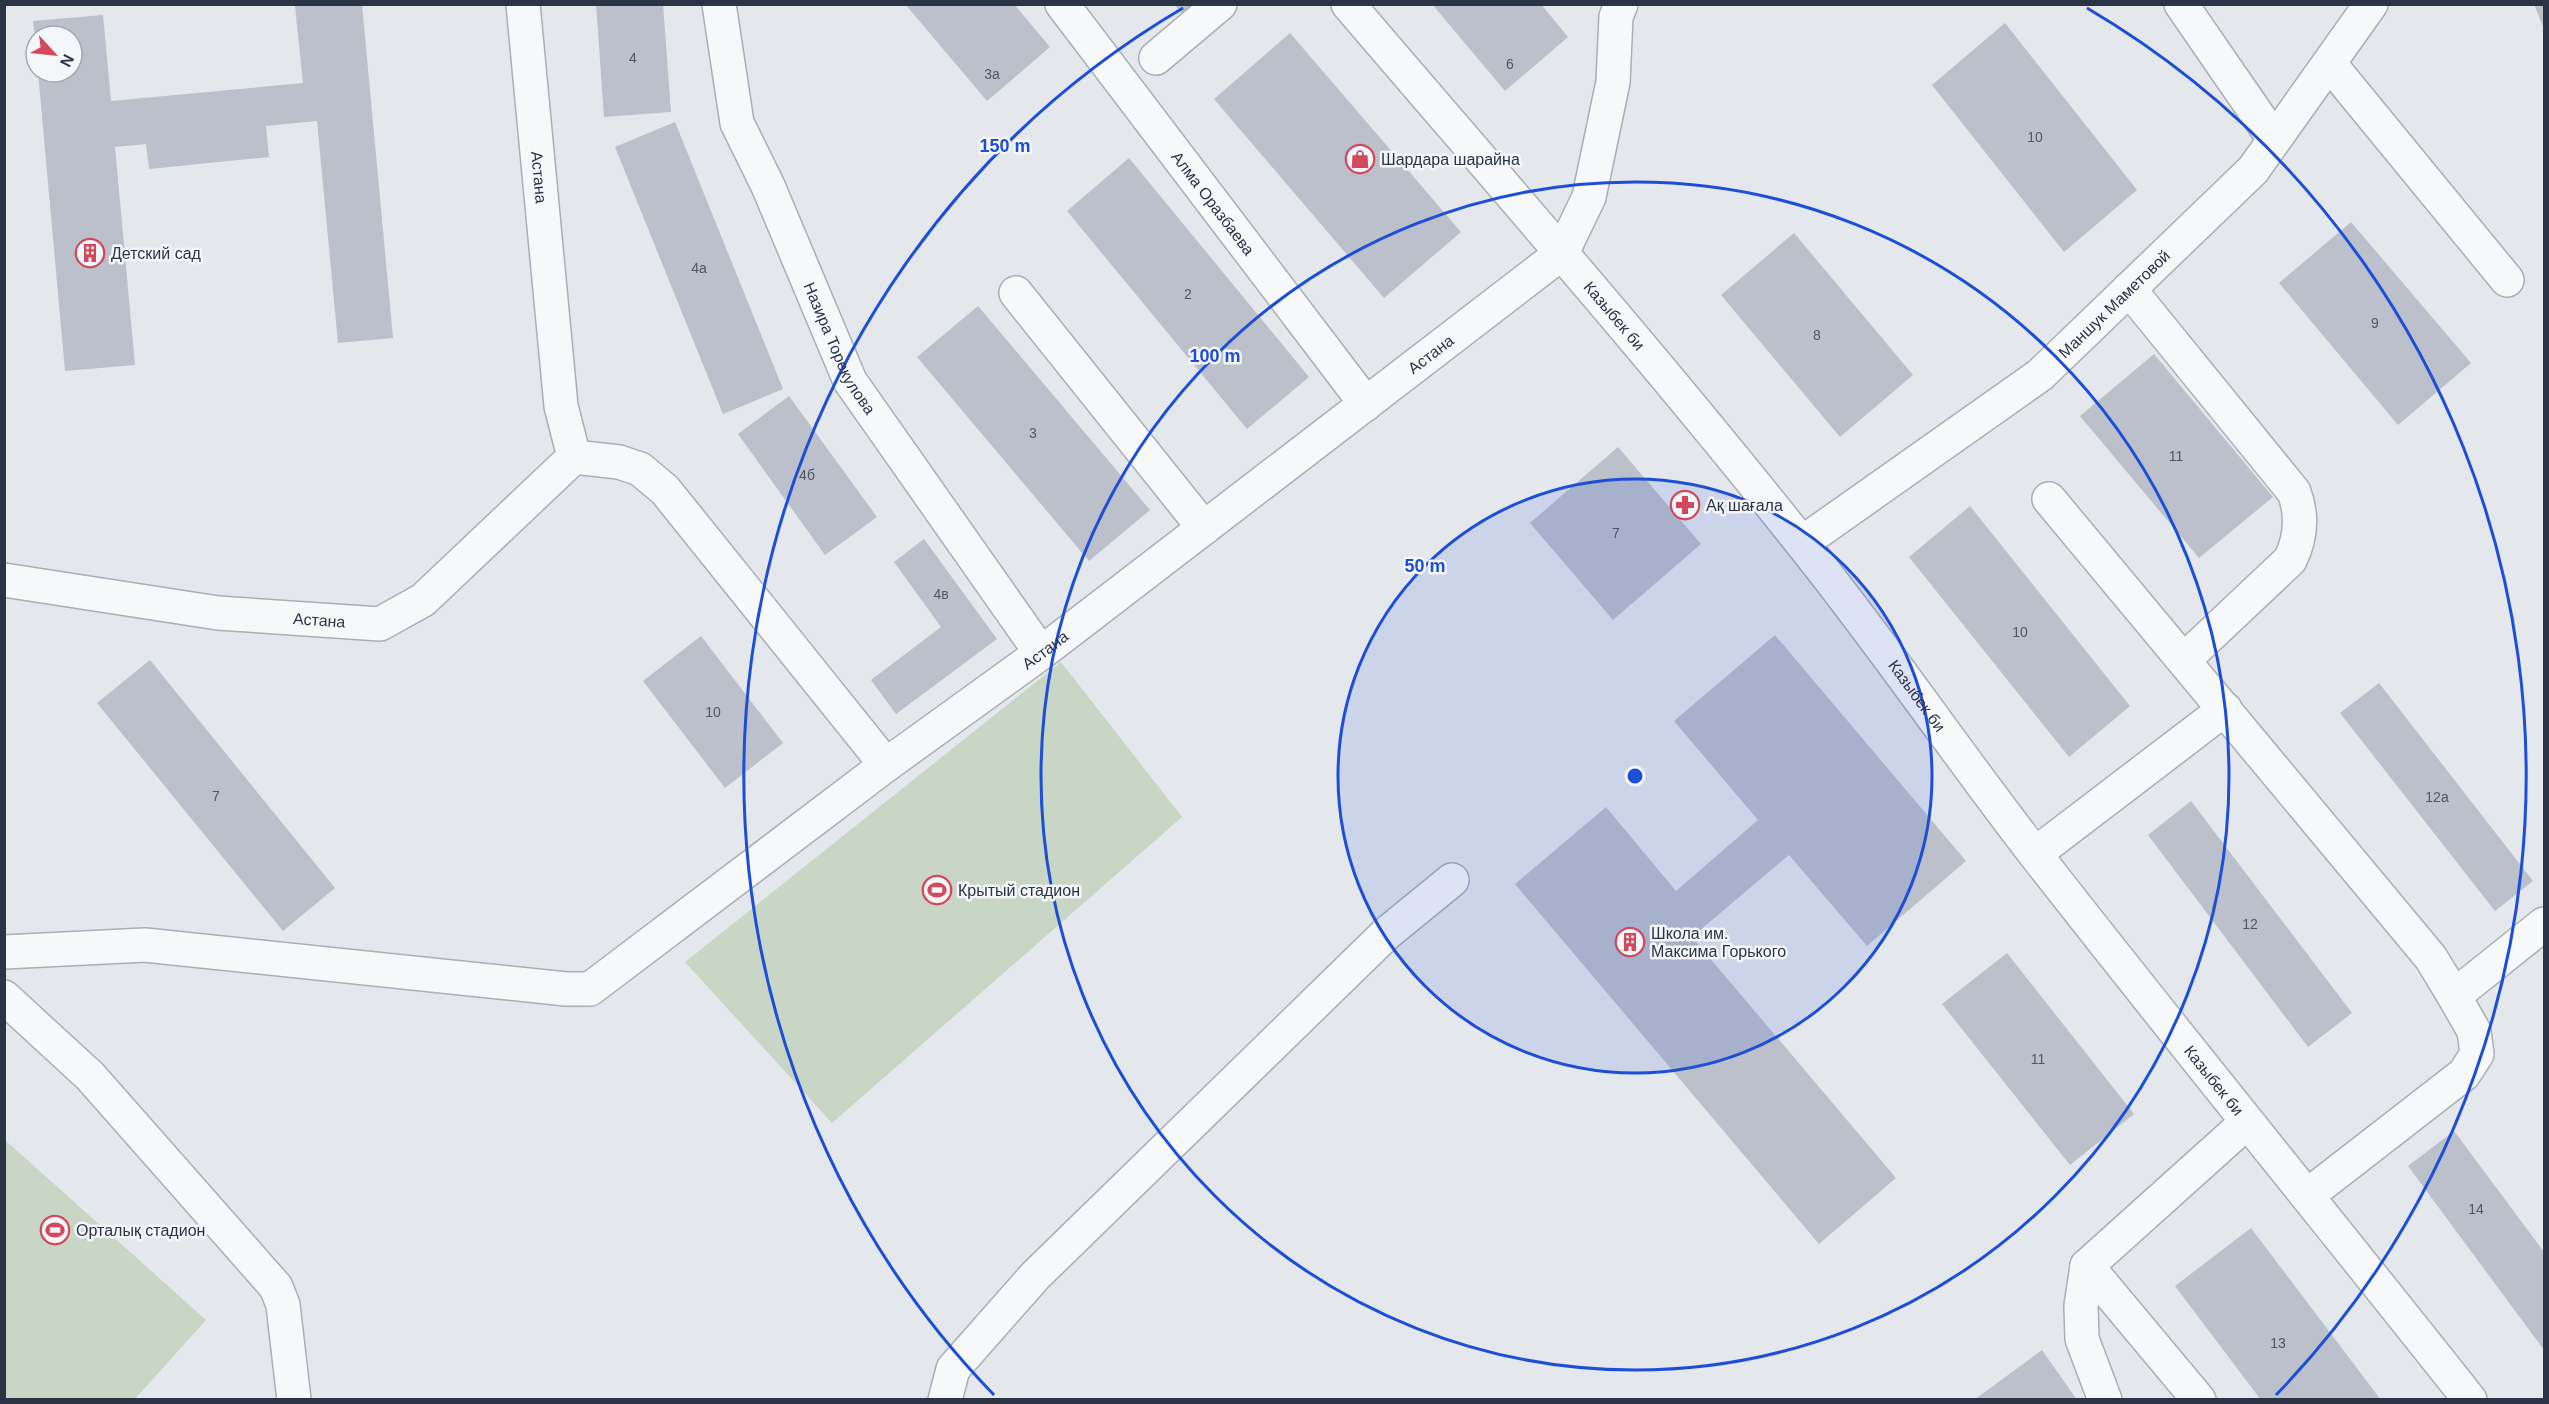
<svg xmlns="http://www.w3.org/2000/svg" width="2549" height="1404" font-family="Helvetica,sans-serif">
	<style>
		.green { fill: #c9d6c5 }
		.building { fill: #bbc0ca }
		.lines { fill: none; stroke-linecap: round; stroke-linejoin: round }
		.street-casing { stroke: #a9aeb7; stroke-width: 36 }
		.street { stroke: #f7f8fa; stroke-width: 33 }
		.ring { fill: none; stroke: #1d4ed8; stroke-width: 3 }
		.labels { text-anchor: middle; stroke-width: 5; stroke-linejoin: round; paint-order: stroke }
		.number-label { font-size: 14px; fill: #4f5766 }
		.poi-label { font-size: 16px; fill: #2b3445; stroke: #f4f6f9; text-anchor: start }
		.street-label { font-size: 16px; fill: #2b3445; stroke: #f4f6f9 }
		.centre { fill: #1d4ed8; stroke: #f4f6f9; stroke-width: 3 }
		.ring-label { font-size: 18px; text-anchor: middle; font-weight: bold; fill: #1d4ed8; stroke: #f4f6f9; stroke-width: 5; stroke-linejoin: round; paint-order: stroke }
	</style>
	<rect width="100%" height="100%" fill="#e4e7ec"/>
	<path class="green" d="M1061 662 1182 817 832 1123 685 962Z
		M5 1140 206 1320 135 1399H5Z"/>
	<path class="building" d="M313 4H362L393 338 338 343 317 121 266 126 269 157 149 169 146 144 115 147 135 365 65 371 38 72H72V36H35L33 21 103 15 111 101 303 83 295 6Z
		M596 4H663L671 112 604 117Z
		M905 4H1014L1050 47 987 101Z
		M1174 4H1196L1183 15Z
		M1432 4H1541L1568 37 1505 91Z
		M2534 4H2544V29Z
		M2005 23 2137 190 2064 252 1932 85Z
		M1290 33 1461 232 1384 298 1214 99Z
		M675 122 783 389 723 414 615 147Z
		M1129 158 1309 377 1247 429 1067 211Z
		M2351 222 2471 363 2398 425 2279 283Z
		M1794 233 1913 375 1840 437 1721 295Z
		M978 306 1150 510 1089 561 917 357Z
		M2154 354 2273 497 2199 558 2080 416Z
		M789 396 877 517 825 555 738 434Z
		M1618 447 1701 544 1613 620 1530 523Z
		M1970 506 2130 706 2069 757 1909 557Z
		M924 539 997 639 896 714 871 680 941 627 894 562Z
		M1775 635 1966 861 1867 946 1789 855 1692 937 1896 1178 1819 1244 1515 884 1606 807 1676 891 1758 820 1674 721Z
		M701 636 783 743 725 788 643 681Z
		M150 660 335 888 283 931 97 703Z
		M2379 683 2533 881 2495 911 2340 713Z
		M2191 801 2352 1013 2308 1047 2148 835Z
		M2007 953 2134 1114 2070 1165 1942 1004Z
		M2454 1131 2544 1252V1350L2408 1166Z
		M2251 1228 2381 1400H2261L2175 1286Z
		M2042 1350 2077 1400H1974Z"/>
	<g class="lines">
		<g class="street-casing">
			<g id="street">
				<path id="s1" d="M523 4 561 406 574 457 619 462 640 469 665 490 886 765"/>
				<path id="s2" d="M719 4 737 123 768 186 850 381 1041 653"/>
				<path id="s3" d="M1062 4 1366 404"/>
				<path id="s4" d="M1348 4C1500 182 1655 358 1800 541 1883 644 1957 754 2038 858 2180 1040 2326 1218 2470 1400"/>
				<path d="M2181 4 2274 139"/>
				<path d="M1156 58 1220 4"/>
				<path d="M2329 63 2507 280"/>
				<path d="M2129 289 2294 492C2303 516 2301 538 2290 560L2184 660"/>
				<path d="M1016 293 1204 528"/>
				<path d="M2049 499 2431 958 2454 996"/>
				<path id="s5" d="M1802 543 2040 375 2253 170 2371 4"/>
				<path id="s6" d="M4 580 218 613 380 624 423 600 574 457"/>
				<path d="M2035 854 2225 709"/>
				<path id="s7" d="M4 952 145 945 566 989H590L886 765 1041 653 1562 253 1589 197 1613 82 1616 17 1621 4"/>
				<path d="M4 997 90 1076 276 1287 283 1305 294 1400"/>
				<path d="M2308 1195 2464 1074 2477 1054 2474 1031 2454 996 2544 924"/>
				<path d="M2087 1266 2199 1400"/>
				<path d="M945 1400 953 1369 1035 1276 1387 933 1452 880"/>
				<path d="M2105 1400 2082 1339 2081 1306 2087 1266 2246 1123"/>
			</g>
		</g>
		<use href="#street" class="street"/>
	</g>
	<circle cx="1635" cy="776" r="297" fill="#1d4ed8" fill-opacity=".12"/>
	<g class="ring">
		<circle cx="1635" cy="776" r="297"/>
		<circle cx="1635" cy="776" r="594"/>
		<path d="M994 1395A891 891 0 0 1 1183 8M2087 8A891 891 0 0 1 2276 1395"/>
	</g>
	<defs>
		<g id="shop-ring" transform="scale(1.5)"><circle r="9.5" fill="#f4f6f9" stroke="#d1495b" stroke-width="1.5"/><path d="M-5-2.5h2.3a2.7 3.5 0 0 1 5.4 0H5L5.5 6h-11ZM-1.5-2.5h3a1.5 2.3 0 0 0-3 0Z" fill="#d1495b"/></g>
		<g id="building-ring" transform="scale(1.5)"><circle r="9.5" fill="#f4f6f9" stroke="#d1495b" stroke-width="1.5"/><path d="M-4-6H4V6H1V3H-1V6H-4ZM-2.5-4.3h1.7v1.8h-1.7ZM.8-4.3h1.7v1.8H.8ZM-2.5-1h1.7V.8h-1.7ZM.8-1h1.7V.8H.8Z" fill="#d1495b"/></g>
		<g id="pharmacy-ring" transform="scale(1.5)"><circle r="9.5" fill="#f4f6f9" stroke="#d1495b" stroke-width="1.5"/><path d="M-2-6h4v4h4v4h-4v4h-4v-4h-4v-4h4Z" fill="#d1495b"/></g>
		<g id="stadium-ring" transform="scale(1.5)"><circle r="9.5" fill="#f4f6f9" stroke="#d1495b" stroke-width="1.5"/><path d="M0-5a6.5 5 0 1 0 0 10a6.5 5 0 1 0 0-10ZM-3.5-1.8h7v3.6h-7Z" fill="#d1495b"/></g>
	</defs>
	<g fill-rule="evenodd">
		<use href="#shop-ring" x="1360" y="159"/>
		<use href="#building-ring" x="90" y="253"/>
		<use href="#pharmacy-ring" x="1685" y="505"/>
		<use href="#stadium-ring" x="937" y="890"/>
		<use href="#building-ring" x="1630" y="942"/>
		<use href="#stadium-ring" x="55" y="1230"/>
	</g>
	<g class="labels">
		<g class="number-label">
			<text x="633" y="63">4</text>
			<text x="1510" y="69">6</text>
			<text x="992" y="79">3а</text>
			<text x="2035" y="142">10</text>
			<text x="699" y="273">4а</text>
			<text x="1188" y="299">2</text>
			<text x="2375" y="328">9</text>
			<text x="1817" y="340">8</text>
			<text x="1033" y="438">3</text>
			<text x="2176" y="461">11</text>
			<text x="807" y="480">4б</text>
			<text x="1616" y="538">7</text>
			<text x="941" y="599">4в</text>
			<text x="2020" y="637">10</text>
			<text x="713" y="717">10</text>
			<text x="216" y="801">7</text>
			<text x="2437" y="802">12а</text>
			<text x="2250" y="929">12</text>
			<text x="2038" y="1064">11</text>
			<text x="2476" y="1214">14</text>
			<text x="2278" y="1348">13</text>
		</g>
		<g class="poi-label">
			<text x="1381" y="165">Шардара шарайна</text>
			<text x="111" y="259">Детский сад</text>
			<text x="1706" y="511">Ақ шағала</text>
			<text x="958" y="896">Крытый стадион</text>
			<text x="1651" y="939">Школа им.<tspan x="1651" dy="18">Максима Горького</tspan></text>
			<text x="76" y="1236">Орталық стадион</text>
		</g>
		<g class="street-label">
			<text dy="6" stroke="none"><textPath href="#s1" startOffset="174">Астана</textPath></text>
			<text dy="6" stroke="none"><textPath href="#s3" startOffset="250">Алма Оразбаева</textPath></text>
			<text dy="6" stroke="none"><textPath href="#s5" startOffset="394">Маншук Маметовой</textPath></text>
			<text dy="6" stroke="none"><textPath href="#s4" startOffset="410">Казыбек би</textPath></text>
			<text dy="6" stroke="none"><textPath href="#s2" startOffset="368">Назира Торекулова</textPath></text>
			<text dy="6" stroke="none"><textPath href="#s7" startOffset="1642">Астана</textPath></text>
			<text dy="6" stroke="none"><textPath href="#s6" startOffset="318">Астана</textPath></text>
			<text dy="6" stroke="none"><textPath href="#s7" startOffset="1156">Астана</textPath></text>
			<text dy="6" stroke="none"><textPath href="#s4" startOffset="896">Казыбек би</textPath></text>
			<text dy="6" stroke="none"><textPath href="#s4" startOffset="1382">Казыбек би</textPath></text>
		</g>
	</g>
	<circle cx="1635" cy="776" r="9" class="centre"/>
	<g class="ring-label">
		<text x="1005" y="152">150 m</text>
		<text x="1215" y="362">100 m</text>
		<text x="1425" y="572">50 m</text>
	</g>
	<rect width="2549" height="1404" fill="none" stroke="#2b3445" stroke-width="12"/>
	<g transform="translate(54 54) rotate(117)"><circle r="28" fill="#f4f6f9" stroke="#a4a8b1" stroke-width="1.5"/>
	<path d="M0-4.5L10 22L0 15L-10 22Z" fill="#d1495b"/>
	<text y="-9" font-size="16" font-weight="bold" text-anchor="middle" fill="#2b3445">N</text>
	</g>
</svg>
